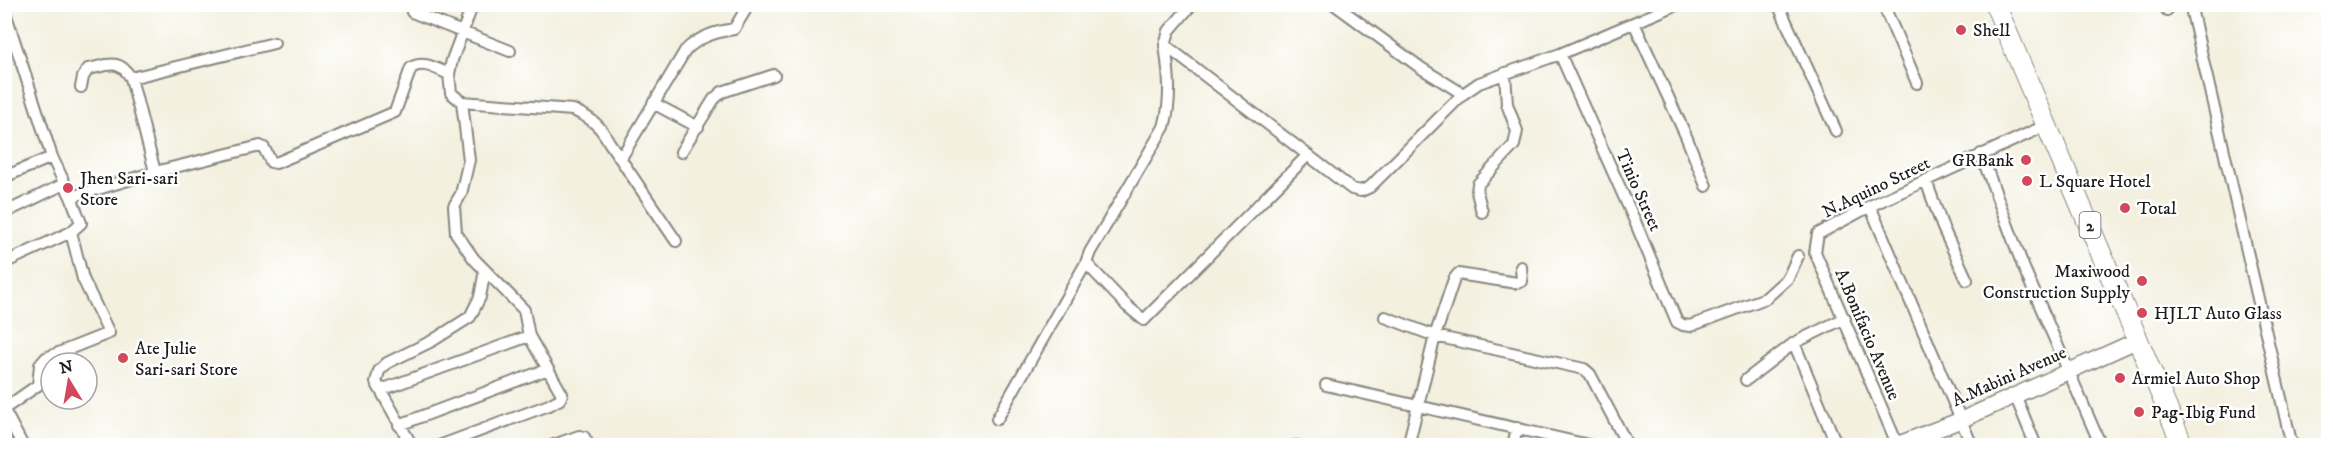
<svg xmlns="http://www.w3.org/2000/svg" width="2333" height="450" font-family="'IM FELL DW Pica',serif">
	<style>
		.lines { fill: none; stroke-linecap: round; stroke-linejoin: round }
		.street-casing { stroke: #88867e; stroke-width: 14 }
		.secondary-casing { stroke: #88867e; stroke-width: 18 }
		.highway-casing { stroke: #88867e; stroke-width: 22 }
		.street { stroke: #fff; stroke-width: 10 }
		.secondary { stroke: #fff; stroke-width: 15 }
		.highway { stroke: #fff; stroke-width: 20 }
		.poi-dot { fill: #d1495b; stroke: #fff; stroke-width: 2 }
		.labels { text-anchor: middle; stroke-width: 5; stroke-linejoin: round; paint-order: stroke }
		.shield { fill: #fff; stroke: #606060; stroke-width: 1.5 }
		.shield-label { font-size: 16px; font-weight: bold; fill: #1c1c1c }
		.poi-label { font-size: 18px; fill: #1c1c1c; stroke: #fff; text-anchor: start }
		.street-label { font-size: 18px; fill: #1c1c1c; stroke: #fff }
	</style>
	<rect width="100%" height="100%" fill="#fff"/>
	<filter id="ink" filterUnits="userSpaceOnUse"><feTurbulence type="fractalNoise" baseFrequency=".0167" numOctaves="2"/><feDisplacementMap in="SourceGraphic" scale="12" xChannelSelector="R" yChannelSelector="G"/><feConvolveMatrix kernelMatrix="1 2 1 2 8 2 1 2 1" color-interpolation-filters="sRGB"/></filter>
	<filter id="wash" filterUnits="userSpaceOnUse"><feTurbulence type="fractalNoise" baseFrequency=".008" numOctaves="4" result="noise"/><feDisplacementMap in="SourceGraphic" scale="24" xChannelSelector="R" yChannelSelector="G"/><feGaussianBlur stdDeviation="1.35" result="paint"/><feColorMatrix in="noise" values="0 0 0 0 0 0 0 0 0 0 0 0 0 0 0 0 0 1.4 0 .05"/><feComposite in="paint" operator="in"/></filter>
	<g filter="url(#wash)">
		<rect width="100%" height="100%" fill="#f3f0df"/>
	</g>
	<g filter="url(#ink)">
		<g class="lines">
			<g class="street-casing">
				<path id="street" d="M1192 4 1169 31 1165 45 1352 189 1361 191 1370 187 1463 94 1479 83 1560 54
					M1334 4 1421 68 1463 94
					M1678 4 1560 54 1634 219 1677 322 1683 325 1690 326 1766 298 1788 278 1798 256
					M1778 4 1836 131
					M1883 4 1917 83
					M2165 4 2167 10
					M2190 4 2292 446
					M4 9 52 157 71 197 81 223 71 232 4 263
					M412 12 510 51
					M1634 23 1686 136 1706 186
					M1165 45C1169 73 1172 100 1164 127L1090 252 1086 263 1127 306 1144 320 1308 155
					M81 87 83 77 88 69C109 65 119 58 131 78
					M462 102 573 110C591 118 600 125 609 142L676 241
					M653 103 698 127
					M681 152 714 99 722 92 774 75
					M1981 154 2023 266 2101 446
					M621 158 685 51C698 37 715 32 734 29L749 4
					M155 172 131 78 274 43
					M4 177 52 157
					M1926 181 1943 228 1967 280
					M71 197 155 172 260 146 264 148 271 162 276 163 395 112 411 68C424 60 436 69 449 74
					M1870 206 1972 446
					M1482 212 1477 192 1478 184 1514 145 1517 131 1507 104 1505 73
					M4 213 64 184
					M1385 317 1435 336 1584 369 1590 374 1628 446
					M1794 343 1837 446
					M1746 380 1794 343 1845 318
					M1326 385 1593 446
					M381 390 529 336
					M2015 395 2036 446
					M4 409 38 385 40 365 46 358 109 333 83 279 71 232
					M4 410 23 446
					M997 419 1086 263
					M399 425 548 369
					M412 446 376 382 379 371 387 363 432 341 470 317 480 297 485 270
					M439 446 549 405 560 399 562 394 529 336 524 310 474 259 456 233 454 206 461 194 469 160 462 102 451 93 449 74 452 60 473 4
					M551 446 579 436 584 437 589 446
					M1295 446H1298
					M1408 446 1435 336 1454 279 1458 274 1517 283 1522 281 1521 267
					M1513 446 1517 428
					M1898 446 1815 252 1818 234 1870 206 2047 125"/>
			</g>
			<g class="secondary-casing">
				<path id="secondary" d="M1894 446 1961 420 2138 340"/>
			</g>
			<g class="highway-casing">
				<path id="highway" d="M1995 4 2183 446"/>
			</g>
			<use href="#street" class="street"/>
			<use href="#secondary" class="secondary"/>
			<use href="#highway" class="highway"/>
		</g>
	</g>
	<g class="poi-dot">
		<circle cx="1961" cy="30" r="6"/>
		<circle cx="2026" cy="160" r="6"/>
		<circle cx="2027" cy="181" r="6"/>
		<circle cx="68" cy="188" r="6"/>
		<circle cx="2125" cy="208" r="6"/>
		<circle cx="2142" cy="281" r="6"/>
		<circle cx="2142" cy="313" r="6"/>
		<circle cx="123" cy="358" r="6"/>
		<circle cx="2120" cy="378" r="6"/>
		<circle cx="2139" cy="412" r="6"/>
	</g>
	<g class="labels">
		<rect class="shield" x="2079.5" y="212" width="21" height="26" rx="4.5"/>
		<g class="shield-label">
			<text x="2090" y="231">2</text>
		</g>
		<g class="poi-label">
			<text x="1973" y="36">Shell</text>
			<text x="2014" y="166" text-anchor="end">GRBank</text>
			<text x="80" y="184">Jhen Sari-sari<tspan x="80" dy="21">Store</tspan></text>
			<text x="2039" y="187">L Square Hotel</text>
			<text x="2137" y="214">Total</text>
			<text x="2130" y="277" text-anchor="end">Maxiwood<tspan x="2130" dy="21">Construction Supply</tspan></text>
			<text x="2154" y="319">HJLT Auto Glass</text>
			<text x="135" y="354">Ate Julie<tspan x="135" dy="21">Sari-sari Store</tspan></text>
			<text x="2132" y="384">Armiel Auto Shop</text>
			<text x="2151" y="418">Pag-Ibig Fund</text>
		</g>
		<g class="street-label">
			<text transform="translate(1876 187) rotate(-26)" y="6">N.Aquino Street</text>
			<text transform="translate(1639 190) rotate(66)" y="6">Tinio Street</text>
			<text transform="translate(1868 334) rotate(67)" y="6">A.Bonifacio Avenue</text>
			<text transform="translate(2009 376) rotate(-24)" y="6">A.Mabini Avenue</text>
		</g>
	</g>
	<rect width="2333" height="450" fill="none" stroke="#fff" stroke-width="24"/>
	<g transform="translate(69 381) rotate(349)"><circle r="28" fill="#ffffff" stroke="#a4a4a4" stroke-width="1.5"/>
	<path d="M0-4.5L10 22L0 15L-10 22Z" fill="#d1495b"/>
	<text y="-9" font-size="16" font-weight="bold" text-anchor="middle" fill="#1c1c1c">N</text>
	</g>
</svg>
